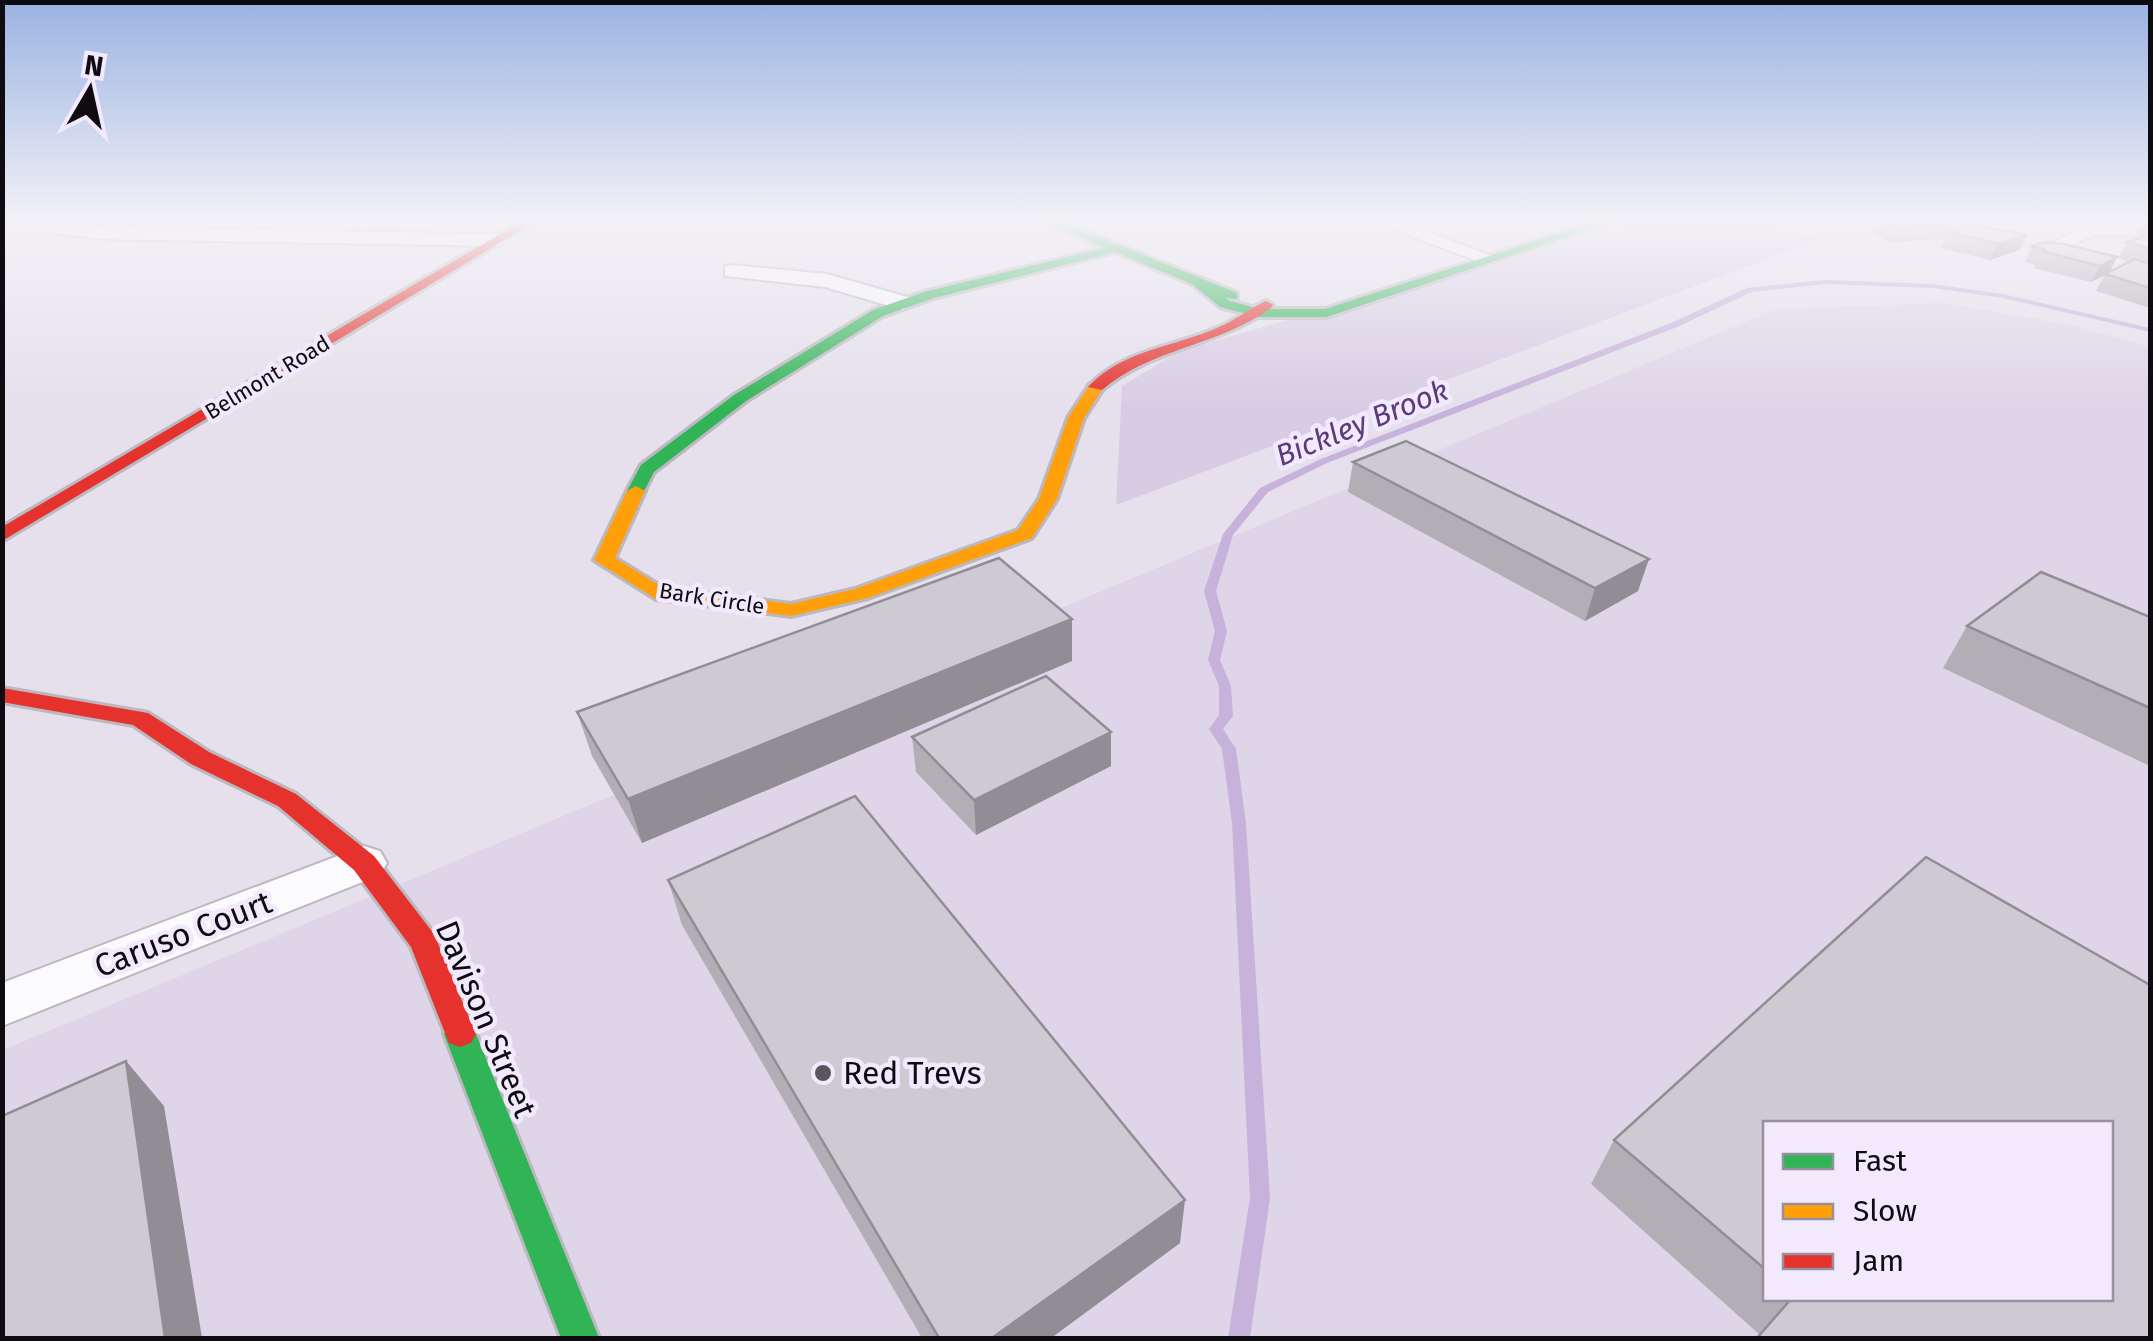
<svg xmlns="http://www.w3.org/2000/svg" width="2153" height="1341" font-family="'Fira Sans',sans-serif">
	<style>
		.built { fill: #ded5e8; fill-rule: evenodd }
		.green { fill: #d7cce4 }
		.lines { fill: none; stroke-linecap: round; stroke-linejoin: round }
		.stream { fill: #c6b2da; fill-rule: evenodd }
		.street-casing { stroke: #bcb8c0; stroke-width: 4 }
		.fast-casing { stroke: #bcb8c0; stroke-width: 6 }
		.slow-casing { stroke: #bcb8c0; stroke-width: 6 }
		.jam-casing { stroke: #bcb8c0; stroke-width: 6 }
		.street { fill: #fbfafc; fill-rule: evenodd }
		.fast { fill: #30b455; fill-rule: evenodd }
		.slow { fill: #ff9f0a; fill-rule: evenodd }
		.jam { fill: #e5322d; fill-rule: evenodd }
		.wall { fill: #b1aeb5; fill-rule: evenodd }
		.shaded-wall { fill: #908d94 }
		.building { fill: #cecad3; stroke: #908d94; stroke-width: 2.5 }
		.poi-dot { fill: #59565d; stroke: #f2e9fd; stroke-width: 4 }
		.labels { text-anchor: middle; stroke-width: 9; stroke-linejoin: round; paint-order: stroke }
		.far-street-label { font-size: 22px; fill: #0e0b11; stroke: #f2e9fd }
		.water-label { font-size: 30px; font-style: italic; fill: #5d3b7b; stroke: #f2e9fd }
		.near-street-label { font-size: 32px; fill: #0e0b11; stroke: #f2e9fd }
		.near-poi-label { font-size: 32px; fill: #0e0b11; stroke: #f2e9fd; text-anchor: start }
	</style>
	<rect width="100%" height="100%" fill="#e5e0eb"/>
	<path class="built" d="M1944 303 2070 325 2150 347V1338H3V1050L1777 309ZM1766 1124H2110V1298H1766Z"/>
	<path class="green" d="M1656 220H1749L1819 239 1116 505 1122 386 1180 351 1578 236Z"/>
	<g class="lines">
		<path class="stream" d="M1825 280 1932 284 2003 294 2150 328V332L2003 298 1932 288 1825 284 1752 292 1677 327 1327 463 1268 492 1233 535 1216 591 1227 631 1220 660 1231 686 1233 716 1223 729 1236 749 1246 823 1270 1198 1250 1338H1228L1250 1198 1232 823 1222 749 1209 729 1219 715V686L1208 660 1215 631 1204 591 1223 534 1260 488 1321 459 1671 323 1747 288Z"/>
		<g class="street-casing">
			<path id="street" d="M1368 220H1397L1497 258 1494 262H1480Z
				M55 222 100 227 497 234 507 240 497 246 100 239 48 232 45 228Z
				M2150 224V236L2094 235 2058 251 2048 245 2091 223Z
				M733 265 827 274 911 298 914 303 903 310 825 287 725 276V266Z
				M364 846 380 851 387 863 380 875 2 1026V983Z"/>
		</g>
		<g class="fast-casing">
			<path id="fast" d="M1042 220H1058L1237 293V299L1226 298 1230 301 1259 309H1325L1600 220H1618L1326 317H1259L1220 307 1192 284 1115 252 934 298 883 316 746 401 654 472 642 495 636 496 627 491 641 465 734 395 873 310 924 292 1104 248Z
				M460 1021 471 1025 476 1034 599 1338H561L444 1034 449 1025Z"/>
		</g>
		<g class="slow-casing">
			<path id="slow" d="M1090 384 1104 387 1084 418 1057 499 1032 538 868 598 791 616 656 599 594 560 627 491 636 486 645 491 615 558 662 587 791 604 855 589 1018 530 1039 499 1068 418Z"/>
		</g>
		<g class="jam-casing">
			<path id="jam" d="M524 220H538L2 541V527Z
				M1266 301 1273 305 1271 308C1219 346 1151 348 1102 390L1088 387C1122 350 1174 347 1217 328 1235 321 1249 308 1266 301Z
				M2 688 148 713 209 752 296 794 374 856 434 934 476 1034 471 1043 460 1047 449 1043 411 947 354 870 278 806 191 764 133 725 2 702Z"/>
		</g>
		<use href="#street" class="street"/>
		<use href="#fast" class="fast"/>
		<use href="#slow" class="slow"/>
		<use href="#jam" class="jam"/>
	</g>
	<path class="wall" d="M1876 220H1944L1953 224 1950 231 1964 226 1947 220H2004L1981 226 2027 235 2019 250 1990 260 1941 248 1945 239 1892 242 1871 232Z
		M2007 220H2043L2028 225Z
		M2150 224V308L2096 291 2104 276 2091 282 2034 268 2036 265 2025 262 2032 246 2117 257 2110 271 2129 262 2118 258 2127 242 2131 241 2138 230Z
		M1353 462 1638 591 1585 621 1348 492Z
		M2150 617V766L1943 668 1967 626Z
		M1072 619V661L642 843 592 756 577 712Z
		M1111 732V766L976 835 916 772 912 737Z
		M1926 857 2150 985V1338H1757L1760 1335 1591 1184 1614 1140ZM1766 1124H2110V1298H1766Z
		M668 880 1180 1243 1051 1338H922L682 925Z"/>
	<path class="shaded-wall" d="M1977 220H2004L1973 228Z
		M2027 235 2019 250 1990 260 1998 244Z
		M2117 257 2109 273 2091 282 2100 266Z
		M1649 559 1638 591 1585 621 1595 588Z
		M1072 619V661L642 843 628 799Z
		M1111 732V766L976 835 974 800Z
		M126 1061 164 1106 202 1338H165Z
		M1185 1200 1180 1243 1051 1338H992Z"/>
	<path class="building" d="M1884 220H1944L1953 224 1898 227Z
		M1969 224 2027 235 1998 244 1948 232Z
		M2150 224V232L2138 230Z
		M2144 236 2150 238V249L2127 242Z
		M2043 242 2064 244 2117 257 2100 266 2042 251 2047 250 2032 246Z
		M2135 259 2150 264V288L2105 274Z
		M1406 441 1649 559 1595 588 1353 462Z
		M999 558 1072 619 628 799 577 712Z
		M2041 572 2150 617V708L1967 626Z
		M1046 676 1111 732 974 800 912 737Z
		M855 796 1185 1200 992 1338H939L668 880Z
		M1926 857 2150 985V1338H1757L1792 1298H2110V1124H1766V1270L1614 1140Z
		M126 1061 165 1338H2V1116Z"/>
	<linearGradient id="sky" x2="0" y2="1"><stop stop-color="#9ab3e2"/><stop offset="0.54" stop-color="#f3f1f6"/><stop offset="1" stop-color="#f3f1f6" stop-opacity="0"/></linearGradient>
	<rect width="2153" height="408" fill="url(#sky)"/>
	<circle class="poi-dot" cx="823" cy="1073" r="10"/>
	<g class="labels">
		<g class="far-street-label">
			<text transform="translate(267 377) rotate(-31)" y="8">Belmont Road</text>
			<text transform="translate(712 598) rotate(9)" y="8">Bark Circle</text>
		</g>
		<g class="water-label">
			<text transform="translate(1362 423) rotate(-22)" y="10">Bickley Brook</text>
		</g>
		<g class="near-street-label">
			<text transform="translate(183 934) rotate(-21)" y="11">Caruso Court</text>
			<text transform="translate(486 1019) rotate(67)" y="11">Davison Street</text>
		</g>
		<g class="near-poi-label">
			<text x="843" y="1084">Red Trevs</text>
		</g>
	</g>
	<rect width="2153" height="1341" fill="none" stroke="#0e0b11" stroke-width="10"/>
	<rect x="1763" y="1121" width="350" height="180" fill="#f2e9fd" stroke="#97909f" stroke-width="2.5"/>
	<rect x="1783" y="1154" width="50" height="15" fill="#30b455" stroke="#97909f" stroke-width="2.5"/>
	<text x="1853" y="1171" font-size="30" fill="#0e0b11">Fast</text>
	<rect x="1783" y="1204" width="50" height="15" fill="#ff9f0a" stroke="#97909f" stroke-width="2.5"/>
	<text x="1853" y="1221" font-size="30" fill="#0e0b11">Slow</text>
	<rect x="1783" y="1254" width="50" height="15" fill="#e5322d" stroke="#97909f" stroke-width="2.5"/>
	<text x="1853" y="1271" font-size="30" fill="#0e0b11">Jam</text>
	<g transform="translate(90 90) rotate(9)" stroke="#f2e9fd" stroke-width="8" paint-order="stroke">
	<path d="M0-8L18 38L0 25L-18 38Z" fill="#0e0b11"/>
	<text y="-15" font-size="28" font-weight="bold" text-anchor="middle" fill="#0e0b11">N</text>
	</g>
</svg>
